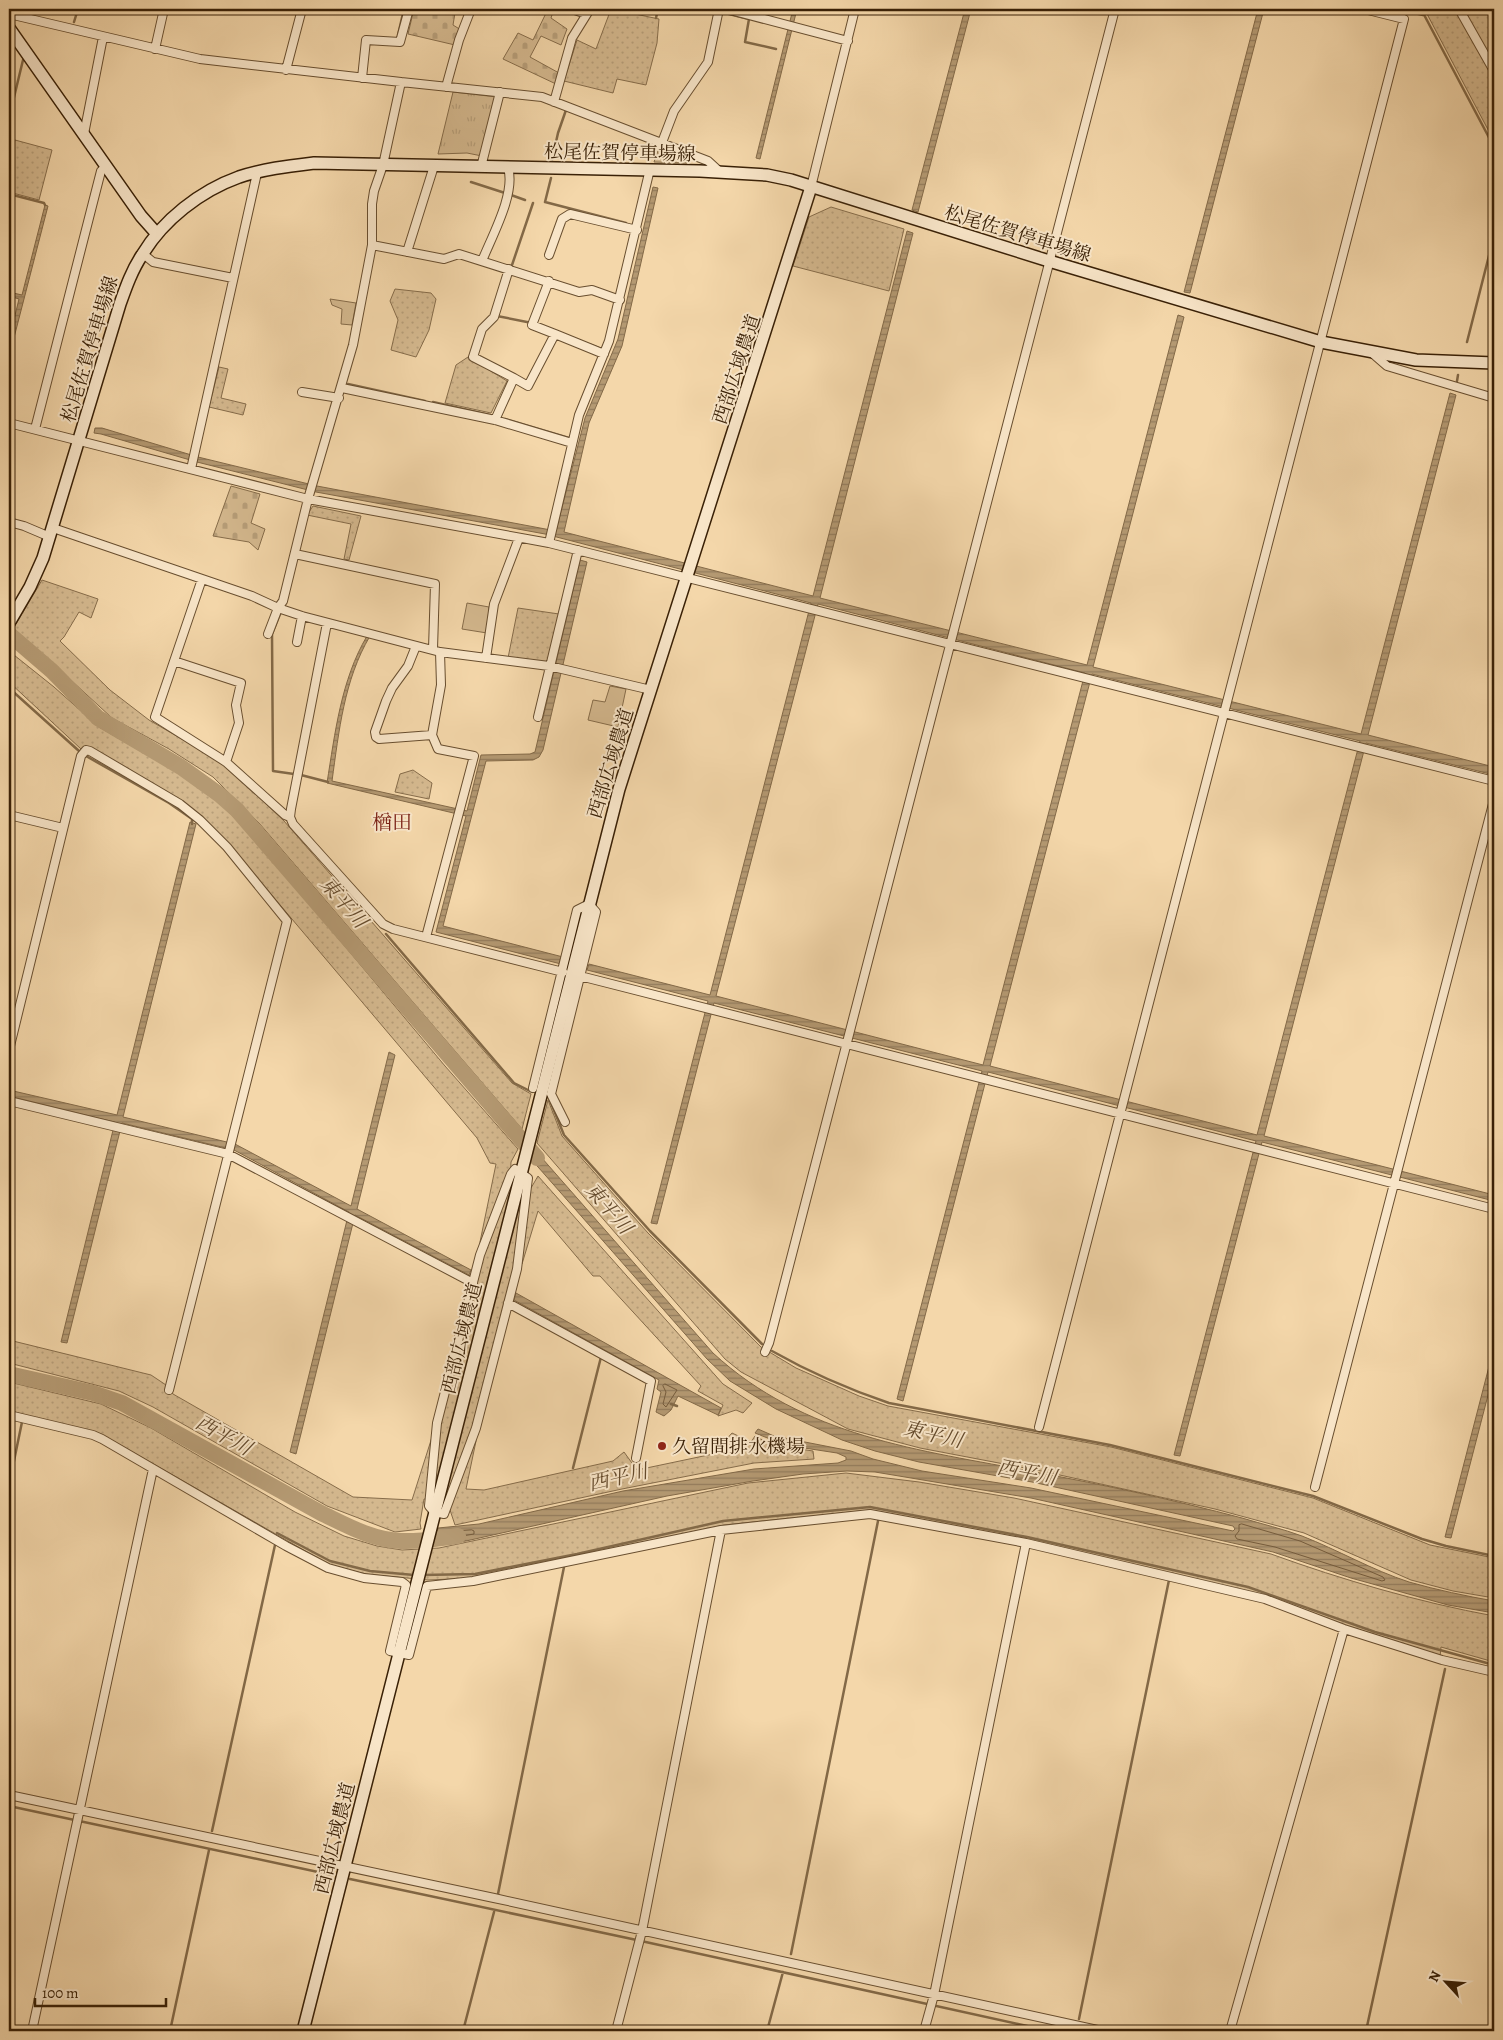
<svg xmlns="http://www.w3.org/2000/svg" width="1503" height="2040" font-family="Alegreya,'Noto Serif JP',serif">
	<style>
		.grass { fill: url(#grass-dots); stroke: #866c4a }
		.cemetery { fill: url(#cemetery-stones); stroke: #866c4a }
		.park { fill: url(#park-tufts); stroke: #866c4a }
		.garden { fill: #d4b88e; stroke: #866c4a }
		.water { fill: url(#water-rules); stroke: #836947; fill-rule: evenodd }
		.lines { fill: none; stroke-linecap: round; stroke-linejoin: round }
		.shore { stroke: #765c3c; stroke-width: 1 }
		.stream { stroke: #836947; stroke-width: 2.5 }
		.river { stroke: #b49972; stroke-width: 16 }
		.street-casing { stroke: #684e2f; stroke-width: 10 }
		.secondary-casing { stroke: #392006; stroke-width: 14 }
		.street { stroke: #f8e5c8; stroke-width: 8 }
		.secondary { stroke: #f8e5c8; stroke-width: 11 }
		.poi-dot { fill: #8f2418; stroke: #f8e5c8; stroke-width: 2 }
		.labels { text-anchor: middle; stroke-width: 4; stroke-linejoin: round; paint-order: stroke }
		.street-label { font-size: 19px; fill: #392006; stroke: #f8e5c8 }
		.poi-label { font-size: 19px; fill: #392006; stroke: #f8e5c8; text-anchor: start }
		.neighbourhood-label { font-size: 20px; fill: #7a1f14; stroke: #f8e5c8 }
		.water-label { font-size: 20px; font-style: italic; fill: #644a2c; stroke: #f8e5c8 }
	</style>
	<defs>
		<pattern id="grass-dots" width="8" height="8" patternUnits="userSpaceOnUse" patternTransform="scale(1.25)"><rect width="8" height="8" fill="#d4b88e"/><path d="M2 2h.1M6 6h.1" fill="none" stroke="#b79e79" stroke-width="1.8" stroke-linecap="round"/></pattern>
		<pattern id="cemetery-stones" width="16" height="16" patternUnits="userSpaceOnUse" patternTransform="scale(1.25)"><rect width="16" height="16" fill="#d4b88e"/><path d="M2 7V4a2 2 0 0 1 4 0v3zM10 15v-3a2 2 0 0 1 4 0v3z" fill="#b79e79"/></pattern>
		<pattern id="park-tufts" width="24" height="20" patternUnits="userSpaceOnUse" patternTransform="scale(1.25)"><rect width="24" height="20" fill="#d4b88e"/><path d="M3 7l-1-3M5 7V3M7 7l1-3M15 17l-1-3M17 17v-4M19 17l1-3" fill="none" stroke="#b79e79"/></pattern>
		<pattern id="water-rules" width="6" height="5" patternUnits="userSpaceOnUse" patternTransform="scale(1.25)"><rect width="6" height="5" fill="#b49972"/><path d="M0 2.5h6" fill="none" stroke="#937c5c"/></pattern>
	</defs>
	<rect width="100%" height="100%" fill="#f4d7aa"/>
	<filter id="stains"><feTurbulence type="fractalNoise" baseFrequency=".004" numOctaves="4"/><feColorMatrix values="0 0 0 0 .2 0 0 0 0 .09 0 0 0 0 .02 0 0 0 .5 -.17"/></filter>
	<radialGradient id="worn" r=".72"><stop offset=".6" stop-color="#630" stop-opacity="0"/><stop offset="1" stop-color="#630" stop-opacity=".3"/></radialGradient>
	<path class="grass" d="M611 9 659 19 657 43 646 85 617 79 613 93 564 81 577 40 596 49Z
		M1424 9H1494V141L1426 12Z
		M15 140 52 150 39 200 9 192V165Z
		M831 207 904 229 889 291 793 266 809 217Z
		M395 289 431 293 436 299 429 330 416 357 391 350 398 320 390 301Z
		M468 357 507 381 491 413 445 403 456 365Z
		M219 367 228 369 221 398 246 404 243 415 209 407Z
		M313 506 361 516 349 560 344 559 351 524 307 515Z
		M42 580 98 599 91 618 79 612 64 637 60 641 110 690 149 720 223 763 284 821 512 1083 531 1094 522 1129 259 823 213 777 169 749 112 718 48 659 9 626V617L16 624Z
		M518 608 559 614 548 663 508 658Z
		M9 651 54 687 99 727 192 781 226 809 256 840 445 1066 518 1149 511 1162 510 1188 521 1194 531 1188 538 1176 723 1384 752 1403 743 1413 736 1410 718 1416 723 1405 698 1391 701 1386 600 1276H593L538 1211 522 1264 514 1265 472 1428 476 1441 466 1489 484 1490 613 1461 624 1452 637 1470 713 1454 732 1433 751 1442 755 1436 772 1445 813 1451 814 1459 754 1463 622 1489 455 1525 450 1510 452 1500 424 1499 420 1523 421 1529 395 1532 327 1506 153 1407 119 1391 9 1363V1340L151 1375 166 1385 173 1394 353 1497 412 1500 433 1434 442 1419 484 1254 480 1242 496 1164 490 1163 477 1138 226 841 184 803 89 747 81 749 9 682Z
		M413 770 432 783 429 799 395 792 400 774Z
		M548 1100 562 1136 648 1233 761 1347 796 1368 859 1396 888 1406 1111 1447 1313 1498 1430 1545 1494 1558V1598L1453 1591 1411 1580 1304 1533 1215 1509 1046 1472 920 1448 848 1429 741 1372 725 1359 537 1143Z
		M9 1382 101 1404 151 1428 295 1512 344 1536 377 1546 402 1550 439 1548 748 1483 846 1473 919 1482 1014 1498 1271 1554C1343 1580 1418 1602 1494 1616V1662L1441 1647 1440 1657 1345 1626 1266 1597 1027 1541 870 1510 724 1525 475 1578 428 1580 365 1574 328 1564 101 1434 9 1411Z"/>
	<path class="cemetery" d="M414 9H452L455 13 453 25 461 30 455 45 408 34Z
		M548 9H554L551 18 567 29 561 45 541 36 530 57 559 73 556 84 503 59 518 33 533 40Z
		M231 486 260 494 251 523 265 529 258 550 249 542 213 536Z"/>
	<path class="park" d="M453 92 497 97 482 156 467 153 438 154Z"/>
	<path class="garden" d="M659 148 688 157 687 163 654 162Z
		M330 299 356 303 352 325 341 324 342 309 332 305Z
		M467 603 489 607 487 633 462 629Z
		M610 686 626 689 618 727 588 720 593 700 605 702Z"/>
	<path class="water" d="M793 9H797L760 159 756 158Z
		M965 9H971L918 212 912 210Z
		M1258 9H1264L1190 293 1184 292Z
		M653 187 658 188 622 346 589 423 564 532 813 596 907 231 913 233 820 598 1087 665 1178 315 1184 317 1093 667 1361 734 1450 393 1456 395 1368 735 1494 767V775L1366 743 1264 1136 1494 1195V1201L1262 1142 1180 1456 1174 1455 1256 1141 988 1072 903 1401 897 1399 982 1071 714 1003 657 1224 651 1223 708 1001 587 970 589 964 710 995 811 603 545 534 316 492 197 462 101 434 94 433 95 428H102L198 457 317 486 556 531 585 418 618 339ZM818 604 1085 673 983 1065 716 996ZM1092 674 1360 741 1257 1135 990 1066Z
		M45 205 48 206 9 357V340L19 299 9 296V292L22 295Z
		M580 560 587 562 543 750 539 757 533 760 486 761 443 926 563 957 561 964 436 932 466 816 327 783C335 733 341 680 367 636H370C344 680 339 731 332 781L467 811 481 755 530 754 535 752Z
		M190 822 196 824 123 1117 235 1144 351 1206 389 1052 395 1055 357 1209 471 1270 469 1275 355 1215 296 1454 290 1452 349 1212 234 1150 122 1123 67 1343 61 1342 115 1122 9 1096V1090L117 1115Z
		M534 1149 713 1353C804 1437 919 1450 1035 1472 1105 1485 1174 1500 1242 1518 1262 1524 1283 1529 1302 1536 1338 1550 1372 1570 1409 1582 1437 1590 1466 1596 1494 1601V1613L1448 1605 1351 1578 1273 1552 1031 1498 875 1472 847 1471 803 1474 753 1481 667 1496 466 1541 435 1545 438 1528 479 1524 623 1491 754 1469 838 1463 846 1460V1457L837 1453 785 1445 755 1433 758 1429 774 1436 851 1451 873 1459 922 1471 1031 1488 1233 1531 1235 1529 1233 1526 1032 1482 919 1462 875 1451 842 1440 776 1409 730 1381 707 1359 531 1159Z
		M516 1293 721 1408 718 1415 678 1396 671 1410 664 1416 656 1412 661 1392 657 1389 659 1380 514 1300Z
		M1494 1347V1372L1451 1538 1445 1537Z"/>
	<g class="lines">
		<path class="shore" d="M665 1384 677 1390 666 1407 663 1404 666 1392 663 1386Z
			M1242 1524 1300 1541 1383 1577 1385 1580 1382 1581 1275 1547 1237 1539 1235 1536 1239 1531V1525Z
			M472 1530 474 1531V1534L444 1539 442 1537 444 1532Z"/>
		<path class="stream" d="M712 9 715 10
			M1421 9 1494 147
			M721 12 749 19 745 42 776 49
			M1410 12 1423 15
			M656 18 658 9
			M74 22 78 9
			M398 35 404 9
			M9 118 23 60
			M9 138 13 141 9 159
			M552 160 558 133 566 110
			M551 178 545 202 626 223
			M471 182 505 193
			M9 194 44 203 45 205
			M511 195 525 200
			M511 268 533 203
			M497 316 532 323
			M1467 342 1494 236
			M591 345 601 349
			M1457 381 1458 375
			M348 384 425 401
			M433 402 494 416
			M505 419 569 438
			M280 614 272 634 273 771 294 774
			M9 688 79 751
			M86 756 169 803 192 819V824
			M301 775 328 782
			M386 934 514 1083 532 1092
			M549 1098 564 1135 650 1231 762 1344
			M772 1351C809 1372 848 1389 889 1403L1110 1445 1313 1496 1422 1539 1446 1546 1494 1556
			M671 1404 677 1406
			M573 1468 601 1357
			M9 1485 22 1422
			M277 1533 330 1561 370 1571 414 1575
			M422 1575 475 1574 577 1554 723 1521 870 1507 1027 1537 1248 1587 1375 1632 1494 1665
			M9 1806 332 1875
			M212 1831 275 1545
			M350 1879 632 1939 1050 2031
			M498 1894 564 1567
			M791 1954 878 1521
			M1079 2019 1169 1580
			M170 2031 209 1850
			M463 2031 494 1912
			M767 2031 783 1972
			M1366 2031 1445 1669"/>
		<path class="river" d="M9 634 52 671 98 718 181 767 220 795 237 810 537 1158
			M9 1374 93 1393 122 1403 321 1513C346 1525 372 1540 401 1541 420 1542 440 1538 458 1536"/>
		<g class="street-casing">
			<path id="street" d="M572 9 586 14
				M726 9 848 41
				M1459 9 1494 71
				M9 14 200 59 401 82 383 165 374 191 372 204V245L353 345 308 499 9 423
				M155 49 164 9
				M286 70 302 9
				M362 78 366 40 400 42 409 9
				M401 82 542 97 708 161 720 172
				M446 87 459 40 471 9
				M554 102 572 38 590 9
				M84 134 103 37
				M661 145 674 111 708 62 719 9
				M481 167 500 92
				M811 187 855 9
				M372 245 444 259 459 254 579 292 592 290 620 300
				M407 252 434 166
				M142 253 153 262 233 278
				M549 255 562 219 570 214 637 230
				M482 261C492 236 516 193 508 168
				M549 281 532 325 555 334
				M1372 353 1387 366 1494 398
				M514 378 528 386 555 334 604 354
				M342 388 495 420 572 443
				M302 392 339 398
				M495 420 514 378 473 357 482 329 494 317 509 269
				M35 429 101 171 106 166
				M191 469 257 173
				M9 522 24 526 50 537
				M53 528 252 596 278 608 302 616 440 652 549 666 651 690
				M549 543 579 415 609 341 650 169
				M295 554 435 584 433 649
				M202 579 155 717 226 762 285 815 290 817
				M327 623 291 809 290 817 293 824 383 924 393 929 563 972
				M268 634 278 608 283 601 308 499 549 543 1494 781
				M297 642 302 616
				M416 646 408 666 392 688 386 701 375 732 376 737 379 739 432 735 438 749 474 756 426 937
				M486 658 494 604 519 538
				M174 661 241 683 236 705 239 723 226 762
				M538 717 578 550
				M432 735 441 685 440 652
				M9 815 63 828
				M580 976 1494 1209
				M9 1050 81 756 86 750 90 751 180 804 200 820 227 847 287 921 169 1390
				M533 1088 577 910 589 904 596 912 551 1094 565 1122
				M9 1101 228 1154 473 1283
				M515 1169 528 1178 517 1269 476 1428 444 1514 434 1512 429 1506 437 1423 480 1255 511 1174Z
				M508 1303 651 1381 636 1458
				M765 1352 769 1343 1115 9
				M9 1415 93 1435 102 1439 286 1546 328 1568 364 1578 402 1582 406 1585 390 1651 409 1655 427 1586 473 1581 721 1530 870 1514 1026 1543
				M1039 1427 1404 19 1364 9
				M1315 1487 1494 800
				M9 1795 494 1898 1102 2031
				M32 2031 153 1469
				M616 2031 642 1931 721 1530
				M924 2031 934 1995 1026 1543 1265 1599 1344 1629 1442 1660 1494 1672
				M1230 2031 1344 1629"/>
		</g>
		<g class="secondary-casing">
			<path id="secondary" d="M9 28 141 216 157 234
				M9 623 30 587 43 558 120 304C126 287 132 270 142 255 163 220 200 191 239 177 263 169 289 166 314 163L700 171 767 175 791 180 1049 261 1321 342 1416 360 1494 363
				M303 2031 619 789 811 187"/>
		</g>
		<use href="#street" class="street"/>
		<use href="#secondary" class="secondary"/>
	</g>
	<circle class="poi-dot" cx="662" cy="1446" r="5"/>
	<g class="labels">
		<g class="street-label">
			<text transform="translate(620 152) rotate(1)" y="7">松尾佐賀停車場線</text>
			<text transform="translate(1018 233) rotate(17)" y="7">松尾佐賀停車場線</text>
			<text transform="translate(89 349) rotate(-73)" y="7">松尾佐賀停車場線</text>
			<text transform="translate(736 369) rotate(-72)" y="7">西部広域農道</text>
			<text transform="translate(610 763) rotate(-73)" y="7">西部広域農道</text>
			<text transform="translate(461 1338) rotate(-76)" y="7">西部広域農道</text>
			<text transform="translate(334 1838) rotate(-76)" y="7">西部広域農道</text>
		</g>
		<g class="poi-label">
			<text x="672" y="1453">久留間排水機場</text>
		</g>
		<g class="neighbourhood-label">
			<text x="392" y="829">楢田</text>
		</g>
		<g class="water-label">
			<text transform="translate(344 902) rotate(49)" y="7">東平川</text>
			<text transform="translate(609 1208) rotate(49)" y="7">東平川</text>
			<text transform="translate(933 1434) rotate(13)" y="7">東平川</text>
			<text transform="translate(224 1435) rotate(29)" y="7">西平川</text>
			<text transform="translate(1027 1472) rotate(11)" y="7">西平川</text>
			<text transform="translate(618 1477) rotate(-13)" y="7">西平川</text>
		</g>
	</g>
	<rect width="1503" height="2040" fill="none" stroke="#f4d7aa" stroke-width="30"/>
	<rect x="10" y="10" width="1483" height="2020" fill="none" stroke="#392006" stroke-width="2.5"/>
	<rect x="15" y="15" width="1473" height="2010" fill="none" stroke="#392006"/>
	<g transform="translate(1446 1982) rotate(296)" stroke="#f8e5c8" stroke-width="4" paint-order="stroke">
	<path d="M0-4L9 19L0 12L-9 19Z" fill="#392006"/>
	<text y="-8" font-size="14" font-weight="bold" text-anchor="middle" fill="#392006">N</text>
	</g>
	<path d="M35 1998v8h131v-8" fill="none" stroke="#392006" stroke-width="2.5"/>
	<text x="42" y="1998" font-size="15" fill="#392006" stroke="#f8e5c8" stroke-width="4" paint-order="stroke">100 m</text>
	<rect width="100%" height="100%" filter="url(#stains)"/>
	<rect width="100%" height="100%" fill="url(#worn)"/>
</svg>
